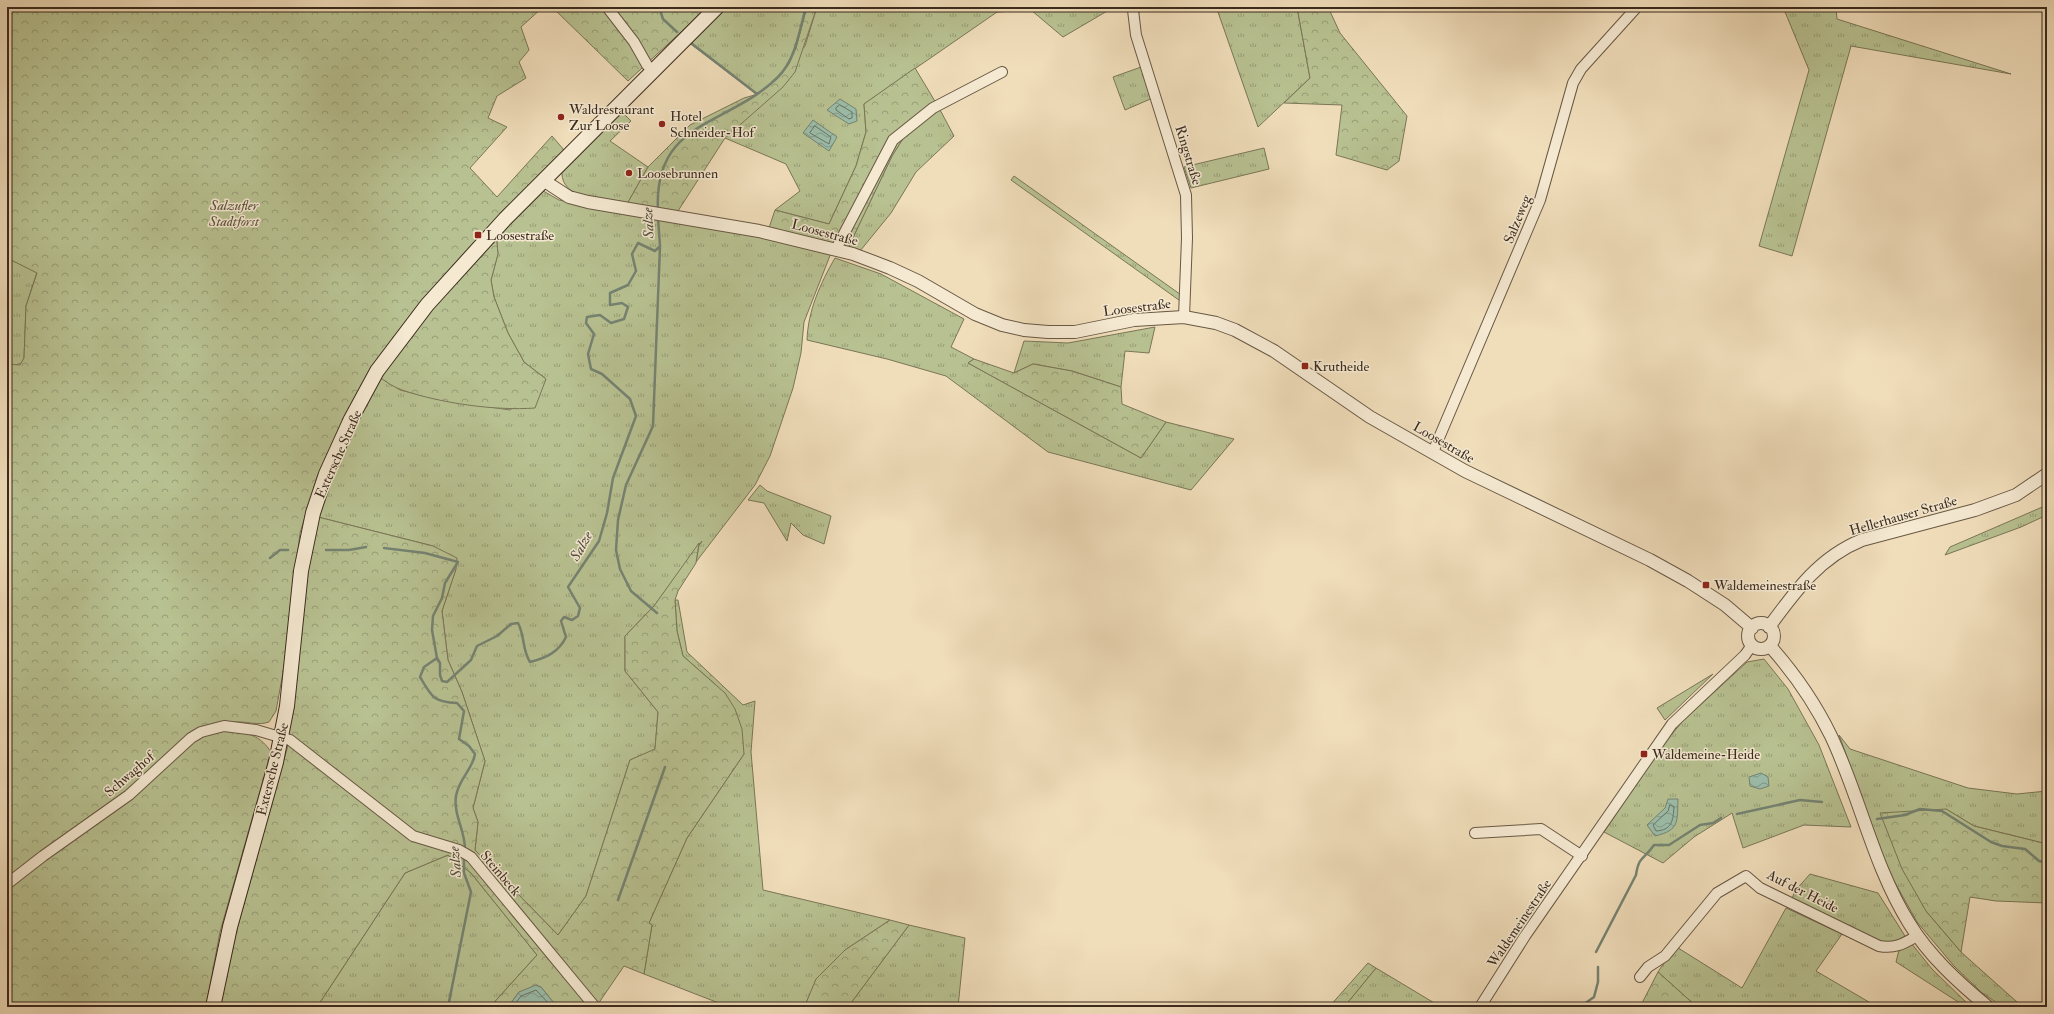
<svg xmlns="http://www.w3.org/2000/svg" width="2054" height="1014" font-family="'IM FELL Double Pica',serif">
	<style>
		.grass { fill: url(#grass-tufts); stroke: #7a7657 }
		.forest { fill: url(#forest-crowns); stroke: #7a7657 }
		.water { fill: url(#water-waves); stroke: #758372 }
		.lines { fill: none; stroke-linecap: round; stroke-linejoin: round }
		.shore { stroke: #6b7464; stroke-width: 1 }
		.stream { stroke: #758372; stroke-width: 2.5 }
		.minor-casing { stroke: #685844; stroke-width: 12 }
		.tertiary-casing { stroke: #685844; stroke-width: 14 }
		.secondary-casing { stroke: #3b2b1d; stroke-width: 16 }
		.minor { stroke: #f5e9d2; stroke-width: 10 }
		.tertiary { stroke: #f5e9d2; stroke-width: 12 }
		.secondary { stroke: #f5e9d2; stroke-width: 14 }
		.poi-dot { fill: #8f2418; stroke: #f5e9d2; stroke-width: 1.5 }
		.labels { text-anchor: middle; stroke-width: 3; stroke-linejoin: round; paint-order: stroke }
		.poi-label { font-size: 14px; fill: #3b2b1d; stroke: #f5e9d2; text-anchor: start }
		.street-label { font-size: 14px; fill: #3b2b1d; stroke: #f5e9d2 }
		.park-label { font-size: 14px; font-style: italic; fill: #5a503a; stroke: #f5e9d2 }
		.water-label { font-size: 15px; font-style: italic; fill: #535040; stroke: #f5e9d2 }
	</style>
	<defs>
		<pattern id="grass-tufts" width="24" height="20" patternUnits="userSpaceOnUse"><rect width="24" height="20" fill="#b8c191"/><path d="M3 7l-1-3M5 7V3M7 7l1-3M15 17l-1-3M17 17v-4M19 17l1-3" fill="none" stroke="#979d76"/></pattern>
		<pattern id="forest-crowns" width="20" height="18" patternUnits="userSpaceOnUse"><rect width="20" height="18" fill="#b8c191"/><path d="M2 6a3 3 0 1 1 6 0M12 15a3 3 0 1 1 6 0" fill="none" stroke="#979d76"/></pattern>
		<pattern id="water-waves" width="16" height="10" patternUnits="userSpaceOnUse"><rect width="16" height="10" fill="#9bbdaa"/><path d="M0 5q4-4 8 0t8 0" fill="none" stroke="#809a8a"/></pattern>
	</defs>
	<rect width="100%" height="100%" fill="#f0ddba"/>
	<filter id="stains"><feTurbulence type="fractalNoise" baseFrequency=".005" numOctaves="4"/><feColorMatrix values="0 0 0 0 .2 0 0 0 0 .09 0 0 0 0 .02 0 0 0 .5 -.17"/></filter>
	<radialGradient id="worn" r=".72"><stop offset=".6" stop-color="#630" stop-opacity="0"/><stop offset="1" stop-color="#630" stop-opacity=".3"/></radialGradient>
	<path class="grass" d="M724 7H807C801 31 797 57 780 76 774 83 765 88 758 94L755 93 688 42Z
		M817 7H1114L1063 37 1031 10 997 12 864 104 866 132 856 166 829 224 775 210 800 191 786 164 725 138 745 118 805 46Z
		M1212 7H1297L1310 78 1258 127 1218 12Z
		M1783 7H1836L1837 19 2011 74 1851 46 1792 256 1759 246 1809 70Z
		M1144 66 1155 97 1125 110 1113 77Z
		M939 108 954 136 916 172 891 213 860 251 848 248 892 156 904 137Z
		M620 110 631 121 610 141 648 167 627 204 577 194C566 188 561 182 562 169Z
		M1264 148 1269 169 1191 188 1184 167Z
		M1014 176 1184 297 1183 303 1011 180Z
		M538 188 559 200 604 209 719 228 831 253 804 322 801 353 793 388 770 456 755 485 696 562 699 545 702 541 654 606 625 636V671L658 712 655 750 630 760 586 896 558 935 475 850 478 822 473 808 485 761 462 692 448 660 442 611 456 569 433 546 318 517 330 475 378 376 400 390 437 399 510 410 546 379 524 362 508 333 494 297 491 280 498 254 496 232Z
		M7 258 37 272 26 306 24 358 22 363 15 365 7 364Z
		M835 258 881 274 964 319 951 347 974 359 968 363 1141 458 1166 422 1234 439 1191 490 1048 452 946 376 887 359 807 340C808 311 820 284 835 258Z
		M1155 327 1149 353 1125 351 1121 387 1072 371 1033 364 1014 373 1024 341 1068 343Z
		M760 485 767 491 831 516 824 544 803 535 791 523 787 541 764 503 748 500Z
		M2047 505V515L2021 527 1945 555 1950 547Z
		M675 600H678L687 652 743 705 755 701 751 752 763 890 890 920 845 950 817 979 806 1003V1007H729L644 974 652 925 649 923 687 838 744 754 715 684 683 656 677 631Z
		M1764 659 1788 689 1819 745 1851 827 1804 825 1743 848 1732 813 1694 837 1663 863 1604 832 1664 743 1683 721 1747 662Z
		M1713 674 1665 720 1657 708Z
		M1839 735 1850 749 1968 788 2017 794 2047 791V844L1974 826 1946 809 1926 911 1961 952 2017 1002 2026 1007H2003L1981 992 1954 966 1917 922 1889 872Z
		M448 855 471 873 537 955 490 1007H317L405 873Z
		M1810 874 1878 893 1905 936C1897 943 1889 944 1879 941L1791 901 1795 891Z
		M1786 908 1842 934 1816 971 1874 1005 1873 1007H1697L1658 972 1675 946 1742 988Z
		M909 925 965 938 958 1007H848Z
		M1911 943 1932 969 1971 1007H1966L1896 962 1899 950Z
		M1376 968 1441 1007H1344Z"/>
	<path class="forest" d="M7 7H543L521 27 529 50 519 62 526 78 497 96 488 118 507 127 470 168 497 197 552 136 564 150 426 302 346 421 317 477 300 533 284 667 276 711 269 722C258 726 246 721 234 722V731C252 734 261 737 271 752L220 932 206 1007H7V364L20 365 24 358 26 306 37 273 7 258Z
		M552 7H708L628 81Z
		M807 7H817L795 72 783 87 725 138 678 211 627 204 648 167 690 125 744 98 758 94 779 77 789 64 796 48Z
		M1297 7H1328L1340 33 1407 116 1399 161 1387 170 1336 155 1342 105 1284 103 1310 78Z
		M915 68 939 108 904 137 892 156 848 248 769 228 775 210 829 224 856 166 866 132 864 104Z
		M496 232 498 254 491 280 494 297 508 333 524 362 546 379 535 408C495 411 440 403 402 390 393 387 385 381 378 376L429 306Z
		M974 359 1014 373 1033 364 1072 371 1121 387 1122 404 1166 422 1141 458 968 363Z
		M318 517 433 546 457 558 456 569 442 611 448 660 462 692 485 761 473 808 478 822 475 850 558 935 586 896 630 760 655 749 658 712 625 671V636L654 606 699 543 696 563 678 591 675 600 677 631 683 656 725 693 735 709 742 729 744 754 687 838 649 923 652 925 644 974 624 966 596 1007H557L541 987 519 992 508 1007H490L537 955 471 873 448 855 405 873 317 1007H219L237 929 287 749 308 568Z
		M1946 809 1974 826 2047 844V903L1996 901 1970 897 1961 952 1926 911 1902 869 1880 813Z
		M890 920 909 925 848 1007H806V1003L816 979 845 950Z
		M1368 963 1376 968 1344 1007H1329Z
		M1658 972 1697 1007H1640Z"/>
	<path class="water" d="M840 99 856 109 857 121 849 124 827 110Z
		M813 120 837 137 829 151 803 133Z
		M1761 773 1768 777 1769 786 1760 789 1750 786 1749 777Z
		M1668 799H1678C1677 822 1680 830 1655 836L1647 825 1665 808Z
		M536 985 541 987 557 1007H508L519 992Z"/>
	<g class="lines">
		<path class="shore" d="M840 105 852 112V118L849 119 836 110V108Z
			M815 126 831 137 829 144 810 133Z
			M1670 805 1674 807C1673 821 1672 830 1656 831L1653 825 1668 811Z
			M513 1007 521 996 536 990 552 1007"/>
		<path class="stream" d="M659 7 663 19 677 32
			M691 43 757 94
			M658 211C653 119 728 127 778 77 796 59 799 31 806 7
			M384 548 425 553 458 562 445 583 442 598 433 616 432 630 437 658
			M326 550H349L366 547
			M270 558 280 550H288
			M657 613 631 591 620 569 616 550 618 520 626 485 653 426 660 246
			M1737 814 1800 800 1822 802
			M1877 819 1905 815 1920 809 1942 811 1991 842 2002 846 2025 849 2039 861 2044 862 2047 859
			M465 851C466 832 453 815 456 796 459 778 473 769 475 754L469 746 459 739 464 711 457 703C433 702 432 697 420 677L424 667 437 658 440 663V675L442 681 447 682 471 660 477 646 497 636 511 624 518 623C525 636 522 650 530 662 546 658 559 652 566 637L561 621 564 617 572 620 578 616 580 608 568 587 599 541 607 513 613 478 636 416 630 399 602 374 591 369 588 354 594 334 586 323 587 317 600 315 611 323 624 319 628 307 622 303 610 305V293L628 285 636 271 632 254 638 243 655 251 660 246 658 218
			M618 900 665 767
			M1596 952 1636 875C1639 855 1644 860 1654 845H1669L1700 825 1713 823 1721 818
			M448 1007 471 892 464 873V856
			M1580 1007 1594 997 1598 982V967"/>
		<g class="minor-casing">
			<path id="minor" d="M607 7 634 42 647 65 653 71
				M1137 7 1133 10 1136 35 1186 195 1187 238 1184 317
				M836 249 893 140 933 108 1002 72
				M1433 452 1540 200 1573 83 1581 69 1637 7
				M1475 833 1541 829 1582 856
				M7 884 43 856 129 795 191 738 201 732 224 726 256 730 290 740 413 836 459 850 471 857 595 1007
				M1640 977 1648 967 1665 956 1717 893 1746 876 1760 888 1879 946C1895 949 1903 944 1917 936
				M1480 1007 1525 936 1672 724 1745 655 1752 645"/>
		</g>
		<g class="tertiary-casing">
			<path id="tertiary" d="M543 180 569 197 588 202 759 231 853 254 890 268 918 281 975 314 1002 325 1024 330 1048 332H1075L1134 320 1184 317 1216 323 1235 330 1274 351 1370 417 1465 471 1650 560 1688 581 1725 605 1752 628
				M1748 636a13 13 0 1 1 26 0a13 13 0 1 1-26 0Z
				M1769 627C1796 590 1820 557 1862 540L1975 510 2016 495 2047 474
				M1770 646C1794 673 1815 703 1831 736 1860 797 1873 865 1909 923 1929 956 1959 983 1988 1007"/>
		</g>
		<g class="secondary-casing">
			<path id="secondary" d="M213 1007 230 927 276 762 287 706 301 571 313 513 326 474 351 419 377 371 427 305 505 219 717 7"/>
		</g>
		<use href="#minor" class="minor"/>
		<use href="#tertiary" class="tertiary"/>
		<use href="#secondary" class="secondary"/>
	</g>
	<g class="poi-dot">
		<circle cx="561" cy="117" r="4"/>
		<circle cx="662" cy="124" r="4"/>
		<circle cx="629" cy="173" r="4"/>
		<rect x="474" y="231" width="8" height="8" rx="2"/>
		<rect x="1301" y="362" width="8" height="8" rx="2"/>
		<rect x="1702" y="581" width="8" height="8" rx="2"/>
		<rect x="1640" y="750" width="8" height="8" rx="2"/>
	</g>
	<g class="labels">
		<g class="poi-label">
			<text x="569" y="114">Waldrestaurant<tspan x="569" dy="16">Zur Loose</tspan></text>
			<text x="670" y="121">Hotel<tspan x="670" dy="16">Schneider-Hof</tspan></text>
			<text x="637" y="178">Loosebrunnen</text>
			<text x="486" y="240">Loosestraße</text>
			<text x="1313" y="371">Krutheide</text>
			<text x="1714" y="590">Waldemeinestraße</text>
			<text x="1652" y="759">Waldemeine-Heide</text>
		</g>
		<g class="street-label">
			<text transform="translate(1189 155) rotate(73)" y="5">Ringstraße</text>
			<text transform="translate(1517 219) rotate(-68)" y="5">Salzeweg</text>
			<text transform="translate(825 232) rotate(15)" y="5">Loosestraße</text>
			<text transform="translate(1137 307) rotate(-7)" y="5">Loosestraße</text>
			<text transform="translate(1444 442) rotate(30)" y="5">Loosestraße</text>
			<text transform="translate(338 454) rotate(-66)" y="5">Extersche Straße</text>
			<text transform="translate(1903 515) rotate(-16)" y="5">Hellerhauser Straße</text>
			<text transform="translate(272 769) rotate(-76)" y="5">Extersche Straße</text>
			<text transform="translate(129 774) rotate(-41)" y="5">Schwaghof</text>
			<text transform="translate(501 873) rotate(50)" y="5">Steinbeck</text>
			<text transform="translate(1803 891) rotate(27)" y="5">Auf der Heide</text>
			<text transform="translate(1519 923) rotate(-56)" y="5">Waldemeinestraße</text>
		</g>
		<g class="park-label">
			<text x="234" y="210">Salzufler<tspan x="234" dy="16">Stadtforst</tspan></text>
		</g>
		<g class="water-label">
			<text transform="translate(648 223) rotate(-93)" y="5">Salze</text>
			<text transform="translate(581 546) rotate(-61)" y="5">Salze</text>
			<text transform="translate(455 862) rotate(-95)" y="5">Salze</text>
		</g>
	</g>
	<rect width="2054" height="1014" fill="none" stroke="#f0ddba" stroke-width="24"/>
	<rect x="8" y="8" width="2038" height="998" fill="none" stroke="#3b2b1d" stroke-width="2"/>
	<rect x="12" y="12" width="2030" height="990" fill="none" stroke="#3b2b1d"/>
	<rect width="100%" height="100%" filter="url(#stains)"/>
	<rect width="100%" height="100%" fill="url(#worn)"/>
</svg>
